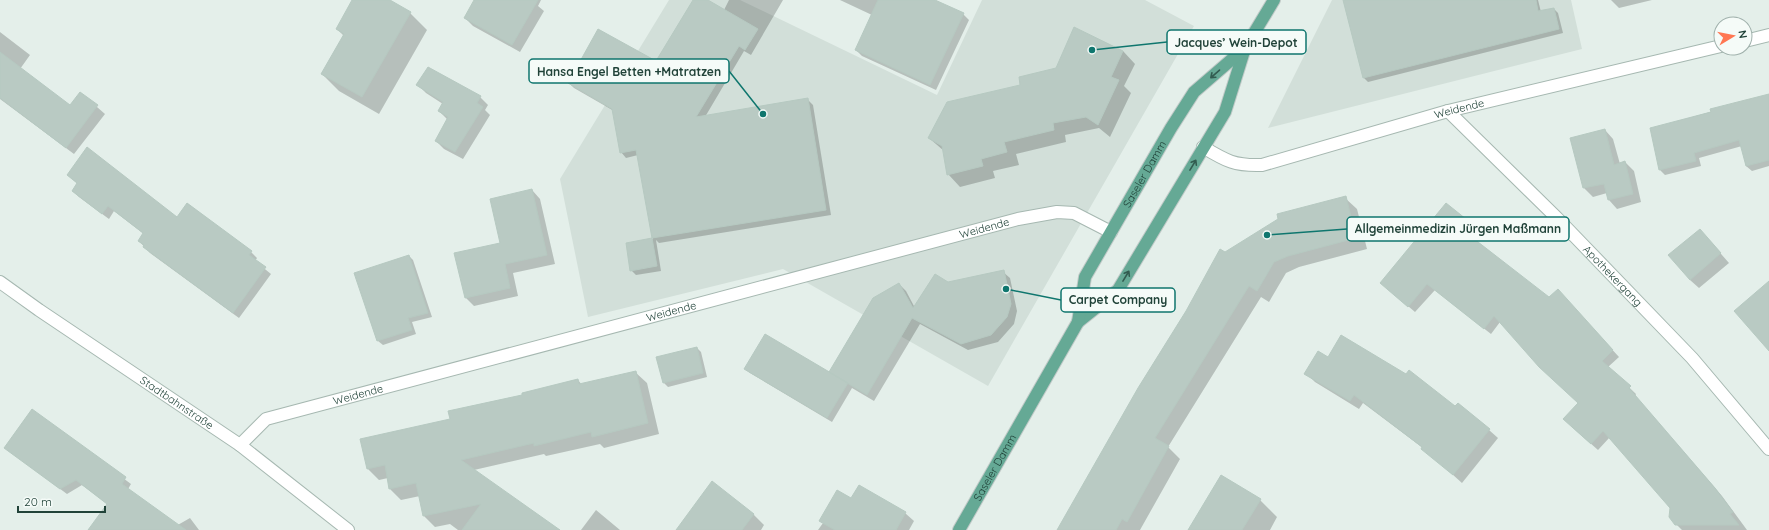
<svg xmlns="http://www.w3.org/2000/svg" width="1769" height="530" font-family="Quicksand,sans-serif">
	<style>
		.built { fill: #d2dfd9 }
		.shadow { fill: #0003 }
		.building { fill: #b9cac3; stroke: #b6c9c1 }
		.lines { fill: none; stroke-linecap: round; stroke-linejoin: round }
		.minor-casing { stroke: #a6b8b1; stroke-width: 14 }
		.tertiary-casing { stroke: #a6b8b1; stroke-width: 14 }
		.primary-casing { stroke: #c1cac8; stroke-width: 14 }
		.minor { stroke: #fff; stroke-width: 12 }
		.tertiary { stroke: #fff; stroke-width: 12 }
		.primary { stroke: #65a995; stroke-width: 12 }
		.oneway { stroke: #325c50 }
		.labels { text-anchor: middle; stroke-width: 4; stroke-linejoin: round; paint-order: stroke }
		.street-label { font-size: 11px; fill: #214339; stroke: #f5fbf8 }
		.leader { fill: none; stroke: #0f766e; stroke-width: 1.5 }
		.callout-dot { fill: #0f766e; stroke: #f5fbf8; stroke-width: 1.5 }
		.callout { fill: #f5fbf8; stroke: #0f766e; stroke-width: 1.5 }
		.callout-label { font-size: 12px; text-anchor: middle; font-weight: bold; fill: #214339 }
	</style>
	<rect width="100%" height="100%" fill="#e4efea"/>
	<path class="built" d="M669 0H740L937 95 982 0H1145L1194 26 988 386 783 269 588 317 560 179Z
		M1332 0H1571L1582 49 1268 128Z"/>
	<path class="shadow" d="M354 0H388L410 13 427 30 379 114 339 91 322 74 344 36 337 29Z
		M475 0H541L538 6 544 11 520 52 473 26 465 18Z
		M694 0H706L724 10 729 0H783L751 55 744 51 705 117 808 100 813 105 831 215 659 243 656 240 661 271 636 275 631 270 627 244 653 239 638 155 626 158 621 152 614 111 574 88 569 83 656 63Z
		M840 0H933L963 14 969 20 936 90 862 56 856 50 872 15Z
		M1349 0H1538L1541 12 1554 9 1558 13 1563 33 1368 82 1364 78Z
		M1611 0H1652L1619 8Z
		M0 32 30 55 20 69 70 107 81 93 105 114 74 154 0 99Z
		M1123 51 1135 64 1124 86 1131 93 1110 137 1099 128 1065 135 1066 142 1016 154 1019 165 993 171 995 178 960 187 948 174 944 151 929 138 1021 86Z
		M418 85 480 97 488 105 485 110 490 115 463 159 444 149 436 141 448 120 439 111 443 104 426 93Z
		M1769 95V166L1752 171 1746 166 1742 146 1699 158 1701 166 1665 175 1660 170 1651 129Z
		M1605 130 1613 139 1620 164 1625 162 1634 171 1641 202 1617 209 1609 200 1607 193 1593 197 1584 188 1571 139Z
		M68 175 177 218 188 204 251 252 257 258 255 261 271 274 239 318 150 253 139 241 144 234 114 211 109 219 79 197 73 191 78 184Z
		M532 190 540 199 555 264 513 273 518 296 474 306 466 298 501 243Z
		M1345 198 1357 209 1367 249 1299 267 1286 273 1269 302 1261 297 1168 447 1180 459 1140 530H1058L1225 253Z
		M1475 228 1482 234 1476 241 1549 299 1564 297 1619 357 1608 367 1636 394 1635 396 1722 496 1747 530H1682L1676 524 1671 508 1610 437 1598 450 1571 426 1579 403 1500 322 1491 334 1435 290 1415 312 1388 289Z
		M1708 239 1729 263 1699 288 1690 280Z
		M409 256 413 260 432 317 412 322 416 334 383 345 378 341 356 273Z
		M1003 272 1010 278 1017 311 1014 324 998 342 968 350 920 324 874 401 852 388 832 422 750 373 745 369 834 376 899 284 906 291 915 308 948 283Z
		M697 348 701 352 707 377 668 387 664 383Z
		M1328 359 1455 407 1489 430 1498 438 1462 483 1423 448 1363 403 1359 409 1315 382 1306 373Z
		M635 372 647 383 659 434 604 448 600 444 546 456 544 454 474 470 555 530H458L450 524 435 527 424 516 420 496 401 500 390 489 388 478 379 480 367 468 451 420 578 380 582 385Z
		M32 410 131 484 128 489 142 530H103L108 504 82 485 67 494 5 448Z
		M712 483 754 515 764 525 761 530H677Z
		M1260 500 1277 517 1270 530H1190Z
		M596 510 620 530H581Z
		M905 513 914 521 909 530H818L823 523Z
		M190 518 199 530H169Z"/>
	<path class="building" d="M352 0H390L411 12 362 97 321 74 344 34 336 29Z
		M474 0H538L512 45 464 18Z
		M693 0H708L758 29 745 50 739 46 696 117 808 98 826 210 652 238 636 150 620 153 612 109 568 83 598 29 656 61Z
		M878 0H935L964 13 930 85 855 50Z
		M1343 0H1536L1538 11 1554 8 1559 29 1363 78Z
		M1074 27 1123 51 1111 77 1119 80 1098 125 1086 117 1053 123 1054 130 1004 142 1007 152 981 159 983 166 947 175 942 146 928 138 947 102 1020 85 1019 77 1056 68Z
		M0 52 70 105 80 92 98 105 66 148 0 98Z
		M428 67 481 96 477 103 483 107 455 152 435 141 448 117 438 111 443 102 416 85Z
		M1769 94V160L1746 166 1739 140 1694 153 1696 161 1659 170 1650 128 1711 112 1710 109Z
		M1605 129 1614 165 1625 161 1633 194 1608 200 1604 184 1583 188 1570 138Z
		M87 147 177 217 187 203 252 251 249 255 266 267 233 313 143 247 144 245 138 241 143 233 108 206 102 214 72 191 77 183 67 175Z
		M532 189 547 255 505 264 510 288 465 298 454 253 500 243 490 199Z
		M1346 196 1356 238 1288 256 1274 262 1257 291 1249 286 1155 438 1169 446 1127 522 1122 519 1116 530H1057L1138 388 1186 311 1220 249 1225 252 1278 219 1277 214Z
		M1446 203 1476 227 1469 235 1549 297 1558 289 1613 350 1602 361 1631 386 1629 388 1715 488 1733 512 1730 514 1739 525H1675L1669 517 1670 508 1603 431 1591 444 1563 419 1578 403 1539 367 1494 316 1484 329 1427 284 1408 307 1380 283Z
		M1700 229 1721 253 1690 280 1668 255Z
		M652 238 657 266 630 271 626 243Z
		M409 255 428 313 408 318 412 330 377 341 354 273Z
		M1004 270 1011 304 1007 317 991 335 961 344 912 318 867 395 829 372 873 298 899 283 913 308 935 274 948 282Z
		M1769 281V351L1734 311Z
		M765 334 848 383 827 418 744 369Z
		M1341 335 1406 374 1409 370 1455 406 1458 403 1490 429 1453 475 1421 449 1422 447 1354 395 1350 401 1304 374 1318 351 1328 357Z
		M697 347 703 373 663 383 656 357Z
		M636 371 648 423 592 437 591 432 534 446V443L461 460 560 530H462L481 504 423 516 416 483 389 489 385 465 367 469 360 439 450 419 448 411 522 395V393L578 379 579 384Z
		M32 409 126 477 122 484 186 530H88L107 504 76 480 60 489 4 448Z
		M1221 475 1261 499 1242 530H1188Z
		M712 481 754 514 742 530H676Z
		M859 485 906 512 896 530H835L819 521 837 490 851 498Z"/>
	<g class="lines">
		<g class="minor-casing">
			<g id="minor">
				<path d="M1745 41 1769 35"/>
				<path id="s1" d="M1448 111 1557 218 1692 358 1769 449"/>
				<path id="s2" d="M1203 147C1226 161 1235 166 1262 165L1448 111 1721 46"/>
				<path id="s3" d="M240 445 266 419 1018 219 1057 212 1074 213 1111 232"/>
			</g>
		</g>
		<g class="tertiary-casing">
			<g id="tertiary">
				<path id="s4" d="M0 282 39 310 240 445 348 530"/>
			</g>
		</g>
		<g class="primary-casing">
			<g id="primary">
				<path d="M1078 322 1118 290 1225 112 1245 48 1274 0"/>
				<path id="s5" d="M959 530 1078 322 1085 277 1171 128 1194 92 1245 48"/>
			</g>
		</g>
		<use href="#minor" class="minor"/>
		<use href="#tertiary" class="tertiary"/>
		<use href="#primary" class="primary"/>
	</g>
	<defs><path id="oneway-shaft" d="M-6 0H5M1.5-3L5.5 0L1.5 3" fill="none" stroke-width="1.6" stroke-linecap="round" stroke-linejoin="round"/></defs>
	<g class="oneway">
		<use href="#oneway-shaft" transform="translate(1215 74) rotate(139)"/>
		<use href="#oneway-shaft" transform="translate(1193 165) rotate(-59)"/>
		<use href="#oneway-shaft" transform="translate(1126 276) rotate(-59)"/>
	</g>
	<g class="labels">
		<g class="street-label">
			<text dy="4" stroke="none"><textPath href="#s2" startOffset="268">Weidende</textPath></text>
			<text dy="4" stroke="none"><textPath href="#s5" startOffset="404">Saseler Damm</textPath></text>
			<text dy="4" stroke="none"><textPath href="#s3" startOffset="780">Weidende</textPath></text>
			<text dy="4" stroke="none"><textPath href="#s1" startOffset="233">Apothekergang</textPath></text>
			<text dy="4" stroke="none"><textPath href="#s3" startOffset="456">Weidende</textPath></text>
			<text dy="4" stroke="none"><textPath href="#s3" startOffset="132">Weidende</textPath></text>
			<text dy="4" stroke="none"><textPath href="#s4" startOffset="214">Stadtbahnstraße</textPath></text>
			<text dy="4" stroke="none"><textPath href="#s5" startOffset="72">Saseler Damm</textPath></text>
		</g>
	</g>
	<path class="leader" d="M1092 50L1167 42M763 114L729 71M1267 235L1347 229M1006 289L1061 300"/>
	<g class="callout-dot">
		<circle cx="1092" cy="50" r="4"/>
		<circle cx="763" cy="114" r="4"/>
		<circle cx="1267" cy="235" r="4"/>
		<circle cx="1006" cy="289" r="4"/>
	</g>
	<g class="callout">
		<rect x="1167" y="30" width="139" height="24" rx="4"/>
		<rect x="529" y="59" width="200" height="24" rx="4"/>
		<rect x="1347" y="217" width="222" height="24" rx="4"/>
		<rect x="1061" y="288" width="114" height="24" rx="4"/>
	</g>
	<g class="callout-label">
		<text x="1236" y="47">Jacques’ Wein-Depot</text>
		<text x="629" y="76">Hansa Engel Betten +Matratzen</text>
		<text x="1458" y="233">Allgemeinmedizin Jürgen Maßmann</text>
		<text x="1118" y="304">Carpet Company</text>
	</g>
	<g transform="translate(1733 36) rotate(80)"><circle r="19" fill="#f5fbf8" stroke="#a0b1ac"/>
	<path d="M0-3L7 15L0 10L-7 15Z" fill="#ff7753"/>
	<text y="-6" font-size="11" font-weight="bold" text-anchor="middle" fill="#214339">N</text>
	</g>
	<path d="M18 506v6h87v-6" fill="none" stroke="#214339" stroke-width="2"/>
	<text x="24" y="506" font-size="12" fill="#214339" stroke="#f5fbf8" stroke-width="3" paint-order="stroke">20 m</text>
</svg>
